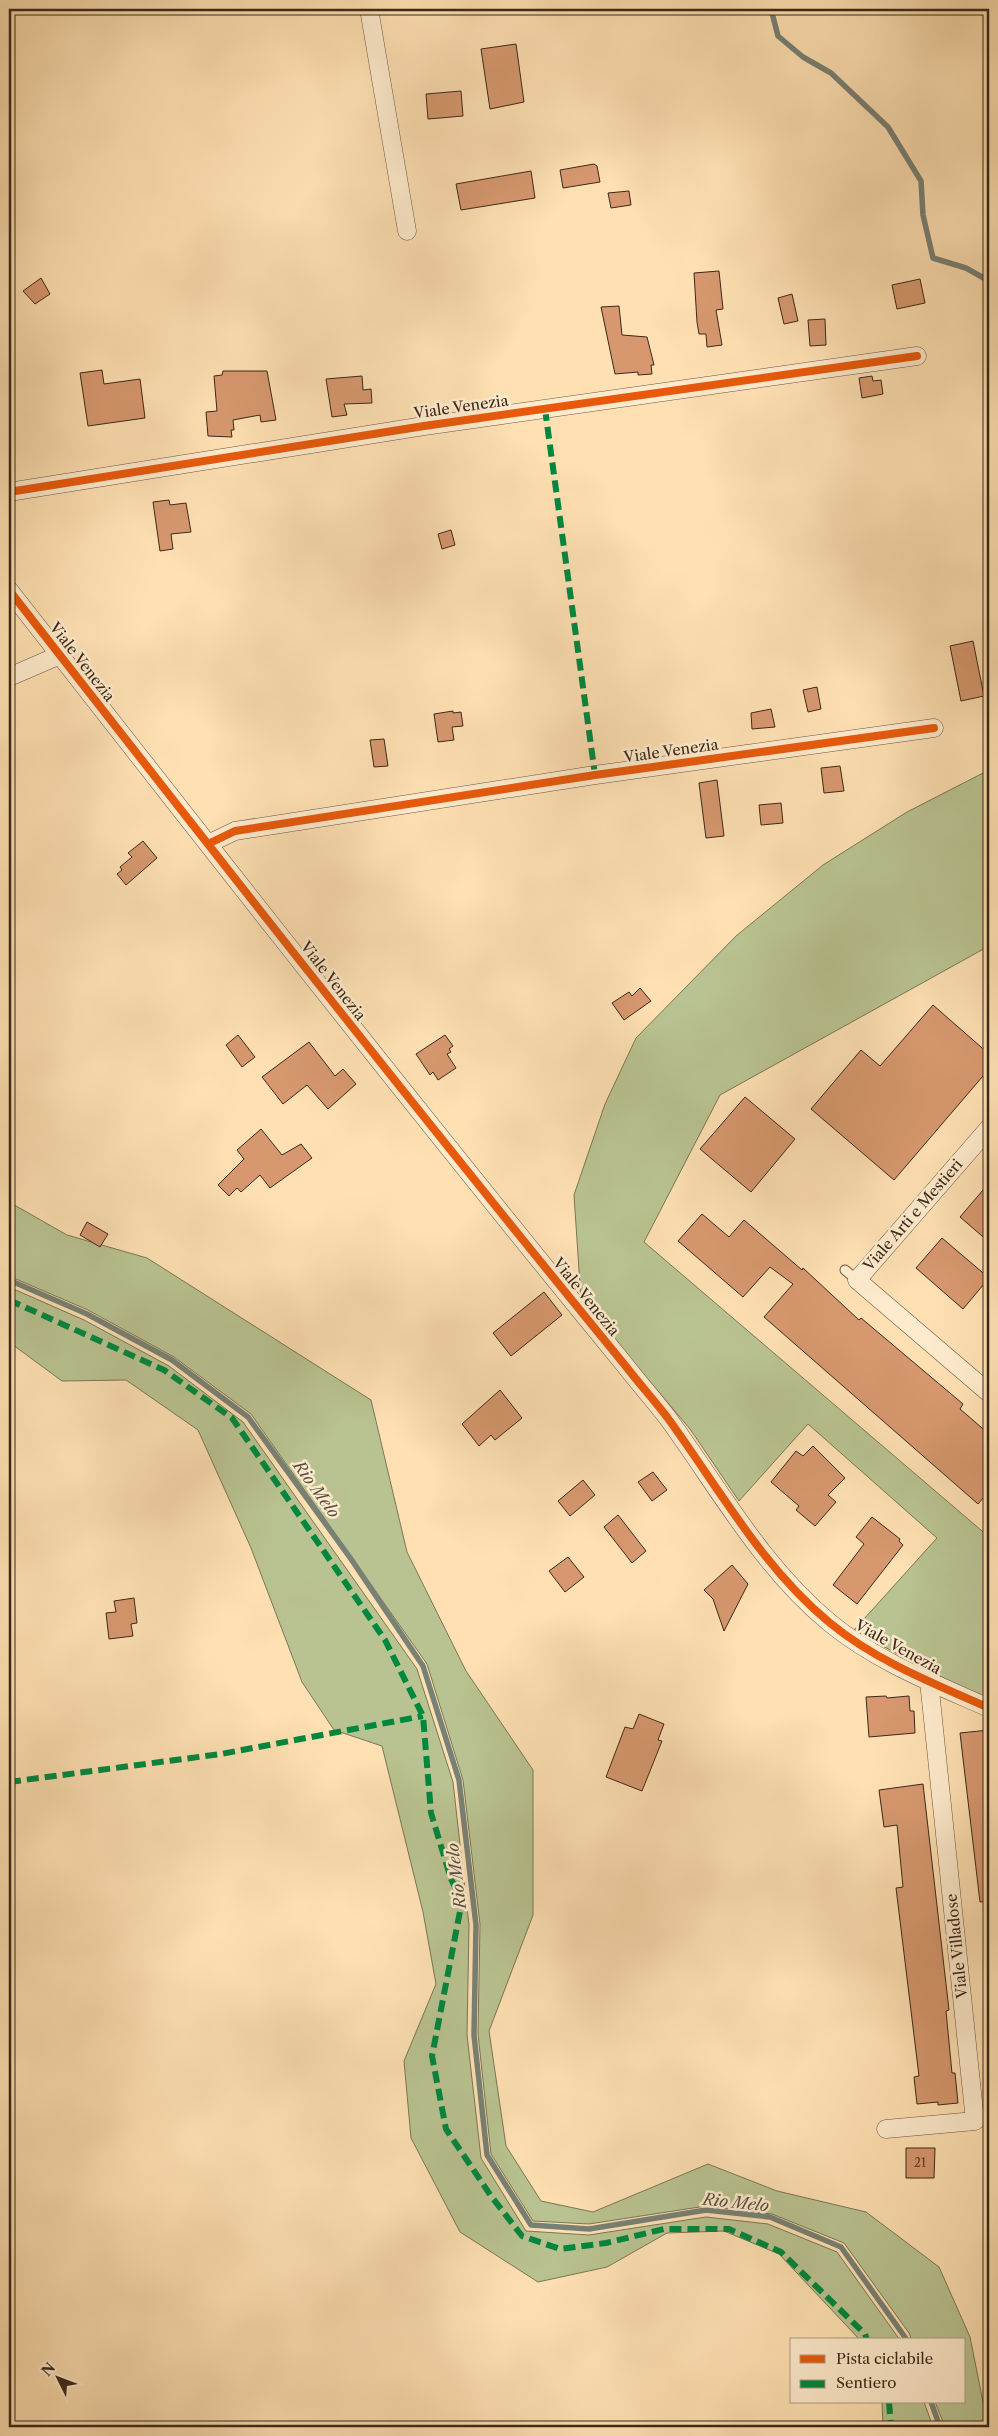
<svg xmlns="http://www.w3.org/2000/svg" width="998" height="2436" font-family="'Libre Caslon Text',serif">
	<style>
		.green { fill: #b9c391; stroke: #7a7656 }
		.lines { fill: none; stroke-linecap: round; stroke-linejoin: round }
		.stream { stroke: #788175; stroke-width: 5.5 }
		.building { fill: #d7986f; stroke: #3b281a }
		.service-casing { stroke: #6c5640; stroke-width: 11 }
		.minor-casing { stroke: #6c5640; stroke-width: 19 }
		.service { stroke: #feebcd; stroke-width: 9 }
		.minor { stroke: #feebcd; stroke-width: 18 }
		.quiet { stroke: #00873e; stroke-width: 6; stroke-dasharray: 12 6; stroke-linecap: butt }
		.cycleway-casing { stroke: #feebcd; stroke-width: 11 }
		.cycleway { stroke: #e8590c; stroke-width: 8 }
		.labels { text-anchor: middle; stroke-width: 5; stroke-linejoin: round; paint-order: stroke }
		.number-label { font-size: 12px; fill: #62442f }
		.street-label { font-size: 15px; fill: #3b281a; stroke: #feebcd }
		.water-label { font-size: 16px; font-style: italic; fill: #544d40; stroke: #feebcd }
	</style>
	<rect width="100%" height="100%" fill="#fee0b2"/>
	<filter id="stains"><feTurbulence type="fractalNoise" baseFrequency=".004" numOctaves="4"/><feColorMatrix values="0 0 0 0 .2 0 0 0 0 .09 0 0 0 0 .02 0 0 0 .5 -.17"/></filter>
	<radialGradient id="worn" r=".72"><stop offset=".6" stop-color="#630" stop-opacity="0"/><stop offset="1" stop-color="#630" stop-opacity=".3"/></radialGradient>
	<path class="green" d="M989 770V946L720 1095 644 1242 989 1537V1700L957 1687 854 1630 937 1538 808 1424 739 1501 690 1429 581 1300 574 1195 605 1104 636 1038 736 936 823 865 907 812Z
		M9 1202 67 1235 147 1258 371 1400 407 1552 466 1671 533 1770V1915L489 2031 506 2146 541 2201 593 2212 708 2164 777 2191 866 2212 939 2267 970 2337 988 2427H945L935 2402H964V2340H912L909 2333 844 2243 772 2214 706 2206 589 2224 533 2221 491 2154 478 2034 480 1924 463 1780 427 1664 251 1414 174 1357 88 1310 9 1276Z
		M9 1287 84 1320 169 1366 243 1422 417 1669 453 1782 469 1925 467 2035 481 2158 526 2231 589 2235 706 2217 768 2224 837 2252 900 2340H860L779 2254 724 2231 667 2233 607 2267 538 2282 460 2232 411 2138 404 2061 436 1984 423 1912 382 1746 334 1730 302 1682 251 1548 198 1430 126 1380 62 1381 9 1342Z
		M882 2402H924L933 2427H883Z"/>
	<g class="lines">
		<path class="stream" d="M771 9 778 36 803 57 831 73 888 127 921 181 923 215 933 258 966 268 989 281
			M9 1280 87 1314 172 1360 248 1417 351 1559 423 1666 459 1780 476 1925 474 2035 487 2155 531 2225 589 2229 706 2210 770 2217 841 2247 907 2340
			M931 2402 940 2427"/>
	</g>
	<path class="building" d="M516 44 524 102 490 109 481 49Z
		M461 91 463 116 428 119 426 94Z
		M594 164 597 166 600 182 563 188 560 170Z
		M531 171 535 198 461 210 456 184Z
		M629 191 631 205 611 208 608 193Z
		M719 271 723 309 716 310 722 345 707 347 706 334H699L697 322 694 273Z
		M41 278 50 294 35 304 23 291Z
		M920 279 925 303 897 309 892 285Z
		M792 294 798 321 784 324 778 298Z
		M619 306 622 335 647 337 654 365H651L652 374 638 375V372L615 374 601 307Z
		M825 319 826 345 810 346 808 320Z
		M102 370 104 384 140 379 145 418 88 426 80 373Z
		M223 371H267L276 420 261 422 260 415 233 420 234 430H231L232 437 208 436 206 412 217 411 214 376 222 375Z
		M362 376 363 390 371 389 372 403 344 404 347 415 332 417 326 379Z
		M872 376 873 381 881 380 883 394 862 398 859 378Z
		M169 500 170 505 186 503 191 532 171 534 173 549 160 551 153 502Z
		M451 530 455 545 442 549 438 534Z
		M973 641 984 696 961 701 950 646Z
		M817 687 821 709 808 712 803 690Z
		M771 709 775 727 752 729 751 713Z
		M453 711V713L461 712 463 726 452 727 454 740 438 742 434 714Z
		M384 739 388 766 374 767 370 740Z
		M840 766 844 791 824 793 821 768Z
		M717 780 724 836 706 838 699 783Z
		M781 803 783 823 761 825 759 805Z
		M143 841 157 858 126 885 117 874 122 870 120 867 132 857 128 853Z
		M640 988 651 1001 624 1020 612 1003 629 992 632 996Z
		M933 1005 989 1054V1069L894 1180 811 1109 861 1050 880 1066Z
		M238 1035 255 1057 242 1067 226 1045Z
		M445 1035 453 1046 449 1049 451 1052 447 1054 456 1068 438 1080 433 1072 430 1075 416 1054Z
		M309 1042 335 1076 343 1069 356 1084 328 1109 307 1085 283 1104 262 1077Z
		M745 1097 795 1139 751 1192 700 1149Z
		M261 1129 282 1155 301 1144 312 1158 270 1188 260 1175 241 1192 237 1188 229 1196 218 1185 244 1159 237 1150Z
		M989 1183V1242L960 1217Z
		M702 1214 729 1237 744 1220 802 1270 803 1268 859 1320 861 1318 963 1404 960 1409 989 1434V1491L978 1504 764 1317 793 1284 770 1267 743 1297 678 1241Z
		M87 1222 108 1234 100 1247 80 1235Z
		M942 1238 989 1278 963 1309 916 1268Z
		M544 1292 562 1315 511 1356 493 1333Z
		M500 1390 522 1418 495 1440 491 1435 479 1446 462 1424Z
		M813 1446 845 1478 828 1495 836 1502 815 1526 796 1510 799 1506 771 1482 796 1451 803 1456Z
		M653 1472 667 1490 652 1501 638 1482Z
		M583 1480 595 1495 570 1516 558 1501Z
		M618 1515 646 1551 632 1563 604 1527Z
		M872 1517 900 1539 899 1541 903 1545 857 1604 833 1585 864 1544 856 1537Z
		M568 1557 584 1577 565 1592 549 1571Z
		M732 1565 748 1584 724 1631 713 1599 704 1590Z
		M134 1598 137 1623 131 1624 133 1636 109 1639 106 1613 116 1612 114 1601Z
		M886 1696 887 1698 909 1696 910 1711H914L915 1733 869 1737 866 1697Z
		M639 1714 664 1724 658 1740 662 1741 642 1791 606 1777 625 1727 633 1729Z
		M989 1730V1901L980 1902 960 1733Z
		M923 1784 949 2010 946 2011 952 2073H955L958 2103 938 2105V2102L917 2104 914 2077 919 2076 896 1888 903 1887 897 1825 884 1827 879 1790Z
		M906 2148H935L934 2178H906Z"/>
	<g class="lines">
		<g class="service-casing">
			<path id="service" d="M845 1270 857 1280"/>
		</g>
		<g class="minor-casing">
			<path id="minor" d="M369 9 407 231
				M9 492 424 426 917 356
				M9 590C212 850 415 1109 624 1364 638 1382 653 1399 667 1417 719 1488 761 1566 830 1623 876 1661 935 1684 989 1708
				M9 677 60 655
				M208 844 235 831 595 775 934 728
				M989 1128 857 1280 989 1393
				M886 2129 975 2121 929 1681"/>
		</g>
		<use href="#service" class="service"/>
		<use href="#minor" class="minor"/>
		<path class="quiet" d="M545 409 595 775
			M9 1300 164 1370 232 1418 385 1640 423 1716 431 1813 451 1879 462 1901 432 2056 446 2129 491 2196 522 2236 560 2249 606 2243 664 2229H729L781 2252 865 2334 867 2340
			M9 1782 221 1754 423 1716
			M889 2402 891 2427"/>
		<g class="cycleway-casing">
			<path id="cycleway" d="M9 492 424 426 917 356
				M9 590C212 850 415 1109 624 1364 638 1382 653 1399 667 1417 719 1488 761 1566 830 1623 876 1661 935 1684 989 1708
				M208 844 235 831 595 775 934 728"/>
		</g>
		<use href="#cycleway" class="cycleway"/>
	</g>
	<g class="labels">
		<g class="number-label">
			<text x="920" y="2167">21</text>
		</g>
		<g class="street-label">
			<text transform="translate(461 407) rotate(-8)" y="5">Viale Venezia</text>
			<text transform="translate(82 662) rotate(52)" y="5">Viale Venezia</text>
			<text transform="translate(671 751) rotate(-8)" y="5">Viale Venezia</text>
			<text transform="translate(333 981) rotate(52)" y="5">Viale Venezia</text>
			<text transform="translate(913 1215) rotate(-49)" y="5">Viale Arti e Mestieri</text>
			<text transform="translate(586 1297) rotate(51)" y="5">Viale Venezia</text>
			<text transform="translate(898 1647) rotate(29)" y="5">Viale Venezia</text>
			<text transform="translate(957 1946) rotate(-96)" y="5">Viale Villadose</text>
		</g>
		<g class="water-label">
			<text transform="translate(317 1489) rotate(54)" y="6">Rio Melo</text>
			<text transform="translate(456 1876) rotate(-97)" y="6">Rio Melo</text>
			<text transform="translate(736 2202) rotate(6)" y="6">Rio Melo</text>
		</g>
	</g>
	<rect width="998" height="2436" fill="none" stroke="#fee0b2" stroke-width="30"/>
	<rect x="10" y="10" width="978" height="2416" fill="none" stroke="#3b281a" stroke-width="2.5"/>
	<rect x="15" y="15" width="968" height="2406" fill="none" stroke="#3b281a"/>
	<rect x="790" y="2338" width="175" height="65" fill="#feebcd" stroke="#b09d85"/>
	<rect x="800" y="2355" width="25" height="8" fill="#e8590c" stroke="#b09d85"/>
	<text x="836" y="2364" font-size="15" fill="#3b281a">Pista ciclabile</text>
	<rect x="800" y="2380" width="25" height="8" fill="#00873e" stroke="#b09d85"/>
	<text x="836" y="2388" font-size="15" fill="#3b281a">Sentiero</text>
	<g transform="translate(58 2378) rotate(312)" stroke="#feebcd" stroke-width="4" paint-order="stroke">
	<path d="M0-4L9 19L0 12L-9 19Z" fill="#3b281a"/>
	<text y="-8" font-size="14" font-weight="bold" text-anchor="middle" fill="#3b281a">N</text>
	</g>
	<rect width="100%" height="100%" filter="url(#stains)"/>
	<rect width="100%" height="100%" fill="url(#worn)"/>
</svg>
